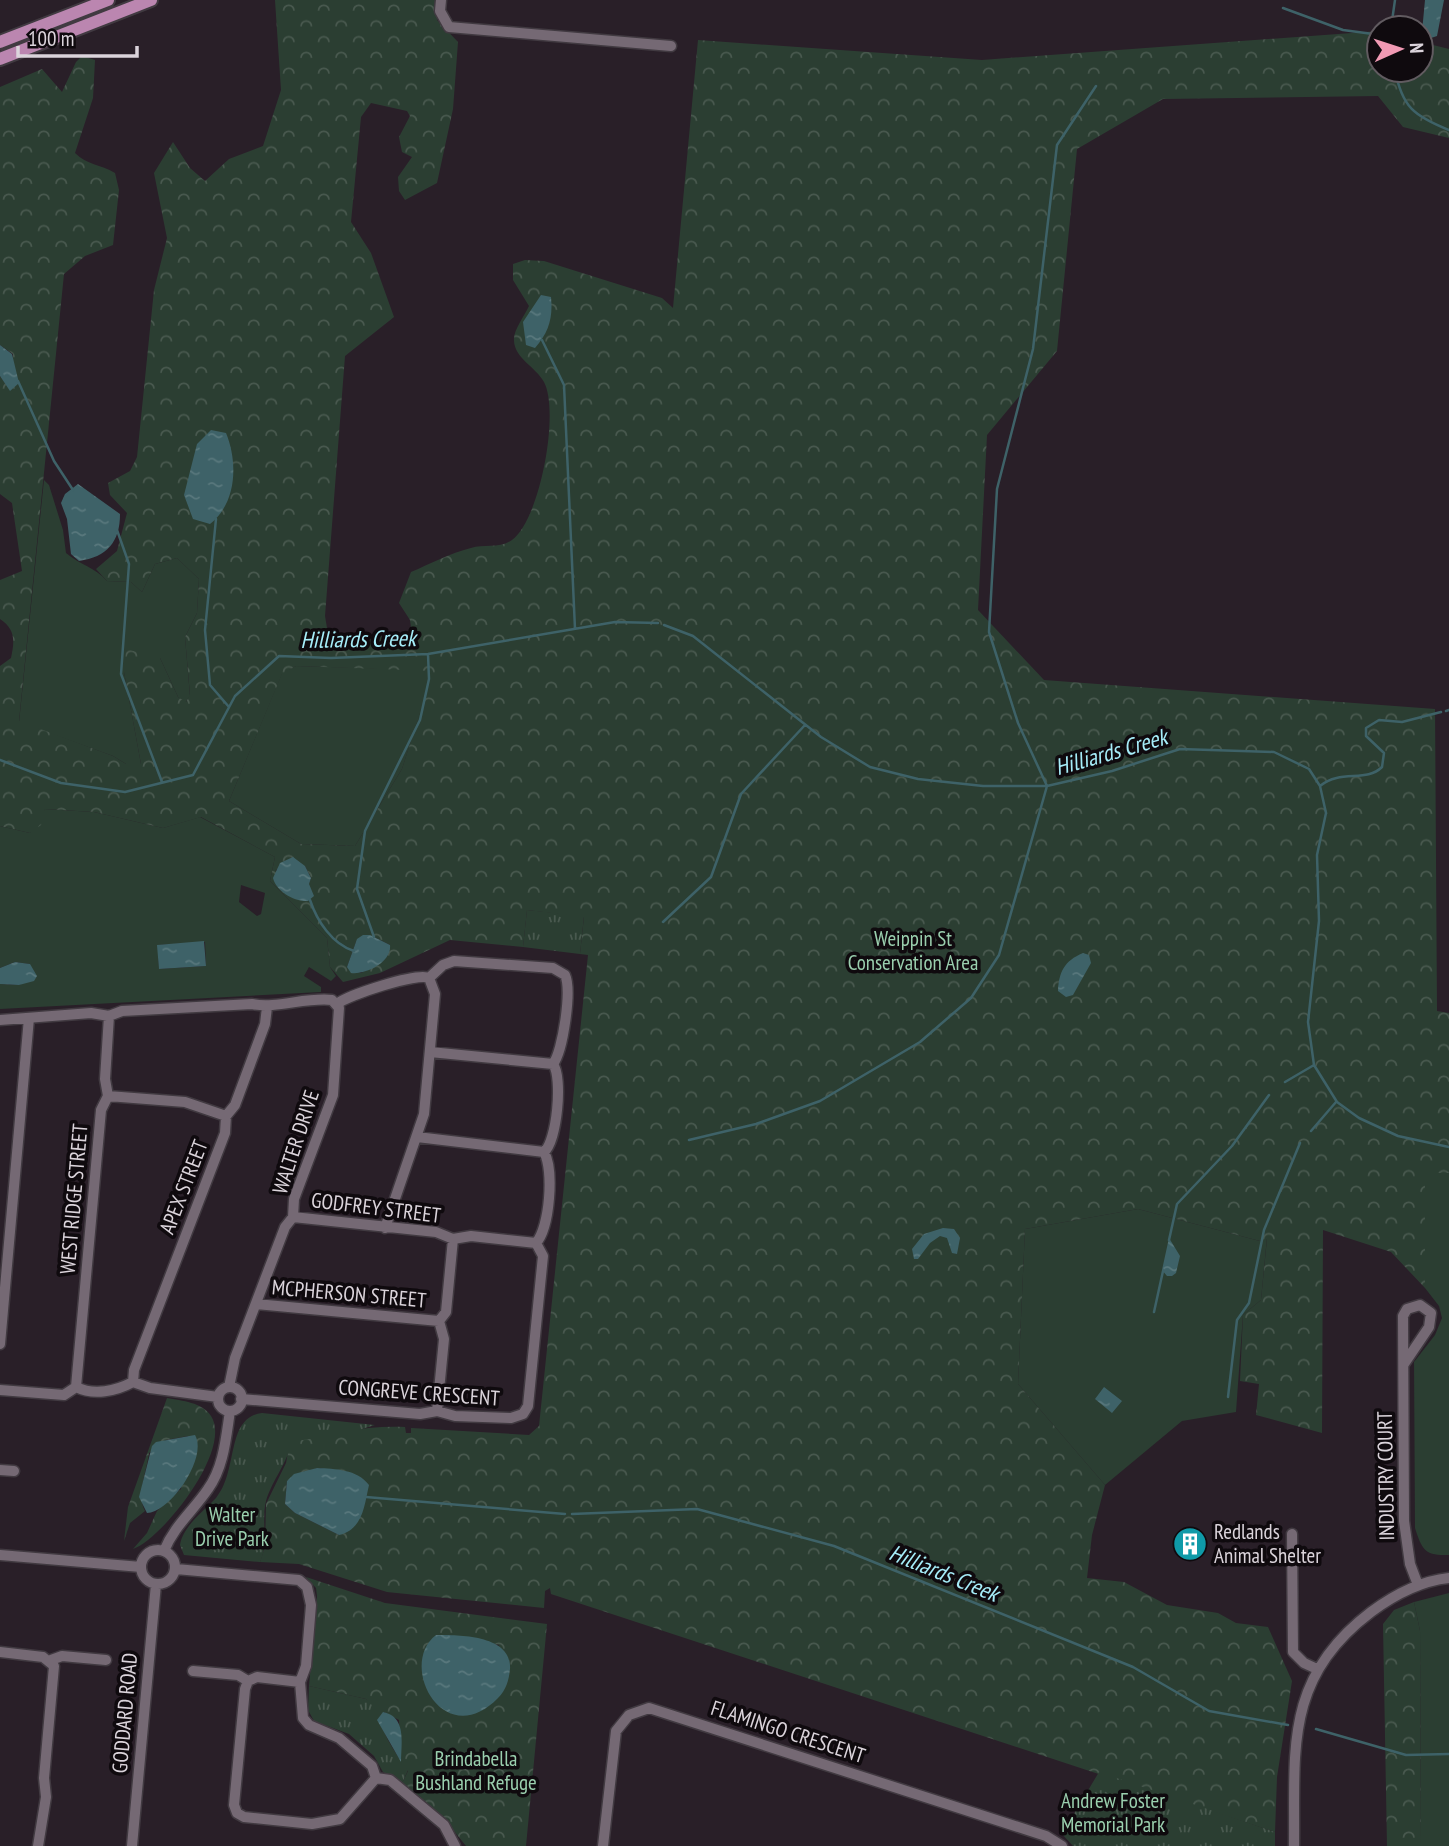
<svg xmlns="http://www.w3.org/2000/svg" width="1449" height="1846" font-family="'PT Sans Narrow',sans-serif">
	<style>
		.grass { fill: #2b3e32; fill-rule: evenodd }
		.forest { fill: url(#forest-crowns); fill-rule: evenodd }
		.park { fill: url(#park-tufts) }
		.water { fill: url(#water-ripples) }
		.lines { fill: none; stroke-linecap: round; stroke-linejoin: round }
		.stream { stroke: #3e6268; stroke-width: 2.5 }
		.minor-casing { stroke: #413a41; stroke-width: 13 }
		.major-casing { stroke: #413a41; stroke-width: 16 }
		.minor { stroke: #756974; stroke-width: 10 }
		.major { stroke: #bb86b0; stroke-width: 12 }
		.labels { text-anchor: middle; stroke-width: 7; stroke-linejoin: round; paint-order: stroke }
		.park-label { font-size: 21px; fill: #9acfae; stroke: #0f0a0e }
		.street-label { font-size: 21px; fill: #dbd4db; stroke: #0f0a0e }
		.poi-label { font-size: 21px; fill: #dbd4db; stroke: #0f0a0e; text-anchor: start }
		.water-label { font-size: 23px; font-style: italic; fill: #a6edf9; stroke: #0f0a0e }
	</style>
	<defs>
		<pattern id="forest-crowns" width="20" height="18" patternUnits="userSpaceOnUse" patternTransform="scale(1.75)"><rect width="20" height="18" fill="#2b3e32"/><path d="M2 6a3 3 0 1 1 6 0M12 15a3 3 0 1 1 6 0" fill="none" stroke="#49594f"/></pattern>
		<pattern id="park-tufts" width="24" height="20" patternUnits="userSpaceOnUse" patternTransform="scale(1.75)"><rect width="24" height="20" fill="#2b3e32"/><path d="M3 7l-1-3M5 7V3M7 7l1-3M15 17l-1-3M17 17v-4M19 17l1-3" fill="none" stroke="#49594f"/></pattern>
		<pattern id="water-ripples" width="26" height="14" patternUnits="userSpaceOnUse" patternTransform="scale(1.75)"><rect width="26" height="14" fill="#3e6268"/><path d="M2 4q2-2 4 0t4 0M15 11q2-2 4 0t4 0" fill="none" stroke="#59787d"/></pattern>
	</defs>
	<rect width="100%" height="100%" fill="#291f28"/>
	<path class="grass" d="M44 480 49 485 63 530 66 553C80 565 95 567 107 581L131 582 142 592 155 564 177 558 199 579 197 613 185 637 190 696 185 703 178 697 160 658 124 672 141 764H126L113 756 19 722Z
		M296 666 434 670 402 769 355 846 301 844 229 801 282 673Z
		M45 809 94 812 163 828 200 817 275 857 270 881 327 938 330 967 336 976 331 981 309 967 304 976 321 987V992L0 1009V984L20 985 30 964 15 962 0 968V826L30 833ZM241 885 265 893 261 914 257 916 239 902ZM205 942 206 966 159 969 158 945Z
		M1425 1173H1449V1555C1425 1556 1422 1550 1415 1528L1414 1362 1435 1335 1442 1318 1439 1306 1425 1288Z
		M1138 1209 1260 1241 1267 1238 1261 1300 1243 1315 1236 1412 1182 1421 1105 1485 1018 1384 1025 1229Z
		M1449 1593V1846H1421L1420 1631 1414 1602Z"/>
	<path class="forest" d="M275 0H437V20L458 42 453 109 437 183 405 200 399 191 398 177 412 157 402 152 399 137 410 116 407 111 371 103 361 117 351 222 371 253 394 317 345 356 325 616 327 628 339 634 406 637 413 643 410 620 399 603 411 572C430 564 450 553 471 548 484 544 500 549 512 540 540 520 560 412 544 382 536 367 514 358 514 340 513 331 525 315 529 306L513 280V264L525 260 544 261 662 298 673 308 698 40 982 60 1379 31V70H1421V42L1449 49V138L1403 127 1378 96 1163 99 1077 149 1057 351 987 435 978 610 1044 680 1435 709 1437 1011 1449 1013V1173H1425V1288L1391 1252 1323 1230 1322 1433 1256 1415 1259 1384 1240 1381 1243 1315 1261 1300 1267 1239 1260 1241 1138 1209 1025 1229 1018 1384 1105 1485 1092 1535 1087 1578 1124 1582 1167 1605 1218 1613 1236 1623 1268 1627 1292 1681 1277 1777 1275 1832 551 1594 550 1588 545 1591 544 1608 387 1592 299 1564 260 1562 265 1547 266 1504 286 1463 290 1441C326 1434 370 1425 405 1427L406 1433H411V1428L529 1435 539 1426 588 955 580 954 584 917 527 910 523 947 450 940 380 973 343 982 330 967 327 938 270 881 275 857 201 817 163 828 94 812 45 809 41 825 30 833 0 826V666L11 658C15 640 15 629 0 619V580L22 571 12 503 0 494V376L10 390 13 354 0 345V87L42 69 62 92 76 62 82 56 95 60 93 98 75 153C87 165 100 164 115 173L119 190 113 245 85 256 64 274 19 721 113 756 126 764H141L124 672 126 649 160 658 178 697 186 702 190 695 185 637 197 613 199 579 177 558 155 564 142 592 131 582 107 581 96 569 117 551 127 513 110 495 108 483 130 471 137 457 154 290 167 238 154 173 173 142 190 168 205 181 229 159 263 146 281 90ZM296 666 433 671 402 769 355 846 301 844 229 801 282 674ZM305 866 311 878 309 883 275 870ZM374 937 390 945C389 962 375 966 361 973L347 967 356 942ZM317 1468 348 1472 339 1535 295 1513 285 1504 287 1481Z
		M167 1398C182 1401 202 1402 211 1416 233 1450 162 1539 133 1549L147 1533 157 1511 181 1489 188 1436 166 1440 149 1453C147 1470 136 1495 145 1511L130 1523 124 1541 128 1507Z
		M306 1577 385 1603 547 1624 526 1846H466L446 1821 402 1783 408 1771 401 1762 399 1720 384 1712 377 1720V1713L366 1699 309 1686 317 1596 316 1588ZM436 1635 500 1645 424 1672 423 1659Z
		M1414 1602 1420 1631 1421 1846H1387L1383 1624 1394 1610Z"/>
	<path class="park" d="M527 910 584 916 580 954 523 947Z
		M262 1413 375 1425 352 1432 291 1442C289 1461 272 1480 266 1501 261 1521 269 1543 260 1562L184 1555 180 1545C183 1526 203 1512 216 1498 239 1471 225 1418 262 1413Z
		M309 1686 366 1699 376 1707C381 1731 393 1751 408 1770L402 1783 383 1772 374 1756 349 1734 314 1721 308 1710Z
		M1099 1772 1275 1832V1846H1073L1062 1834Z"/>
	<path class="water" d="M1425 0H1444L1437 36 1428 39 1422 32Z
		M541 295 551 297C553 318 549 332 535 348L526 345 523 322Z
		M0 345 12 354 19 383 10 391 0 376Z
		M211 430 226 433C238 462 237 503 210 524L193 519 184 495 197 444Z
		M78 484 120 514C120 542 107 557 79 561L71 554 67 519 61 503 65 494Z
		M293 857 305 866 311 878 309 884 314 896 308 901C294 902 276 891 273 878L280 863Z
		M363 935H370L390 945C392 962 366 975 351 973L347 967 357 939Z
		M204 941 206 966 159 969 157 945Z
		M1083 953 1089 955 1091 963 1073 995 1066 997 1058 991C1059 972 1064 961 1083 953Z
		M15 962 30 964 37 976 34 981 19 985 0 984V968Z
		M943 1228 954 1229 960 1238 957 1254 952 1253 947 1238 940 1236 930 1243 918 1259H914L912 1249 924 1234Z
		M1169 1238 1180 1256 1176 1273 1172 1276H1167L1162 1270Z
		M1104 1387 1122 1401 1112 1413 1095 1399Z
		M195 1435C208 1457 171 1512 147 1513L139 1497 152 1446 156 1442Z
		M317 1468C335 1469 357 1469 369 1485 364 1507 363 1529 339 1535L295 1513 285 1504 287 1481 294 1474Z
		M436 1635C460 1635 512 1635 510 1669 509 1680 506 1690 498 1698 444 1753 397 1665 436 1635Z
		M383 1712C407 1717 401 1743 401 1762L377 1720Z"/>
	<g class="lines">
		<path class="stream" d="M1283 8 1343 30 1373 34 1379 41
			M1391 28 1395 0
			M1421 44 1427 45 1428 39
			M1395 70C1402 107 1414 116 1449 130
			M542 340 564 385 575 629
			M18 381 54 461 73 490
			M216 519 205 630 210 685 229 707
			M117 530 129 564 121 674 162 782
			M664 625 693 636 821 737 870 767 918 779 983 786H1047L1112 771 1180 749 1274 752 1309 769 1320 786 1326 813 1317 855 1319 921 1308 1022 1314 1065 1337 1102 1359 1118 1398 1136 1449 1147
			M1446 711 1449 710
			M0 760 61 783 125 792 193 775 235 696 279 656 331 658 428 654 615 622 658 623
			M1320 786C1341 769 1366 783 1382 767L1384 753 1366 736V728L1379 720 1402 722 1441 712
			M310 900C317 921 332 944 354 951
			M663 922 711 877 741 794 805 725
			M374 937 357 889 365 831 420 720 429 679 428 654
			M1285 1082 1314 1065
			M1311 1131 1336 1102
			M689 1140 756 1124 820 1101 920 1042 971 998 999 955 1047 786 1018 723 989 632 997 489 1033 349 1057 145 1096 86
			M1169 1240 1177 1204 1232 1146 1269 1095
			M1154 1312 1163 1271
			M1228 1397 1237 1320 1249 1303 1264 1230 1300 1143
			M366 1497 565 1514
			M572 1514 697 1509 834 1546 1133 1667 1209 1711 1288 1725
			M1316 1729 1406 1755 1449 1754"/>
		<g class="minor-casing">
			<path id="minor" d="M441 0 440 11 449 27 671 46
				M0 1020 91 1013 109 1016 122 1011 252 1004C277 1009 305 997 332 1000L339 1008 333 1095 294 1199 293 1217 285 1227 235 1358 229 1387
				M430 1052 553 1064
				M108 1096 185 1102 226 1116
				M417 1137 544 1152
				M293 1217 436 1232 453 1239 471 1236 536 1243
				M385 1228 424 1114 435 994 429 978
				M256 1304 439 1321
				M0 1344 29 1018
				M1404 1364 1429 1327 1431 1313 1420 1305 1407 1309 1403 1316 1404 1521 1410 1564 1418 1585
				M133 1382 134 1370 225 1133 226 1116 235 1105 265 1024 267 1007
				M218 1399a12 12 0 1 1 24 0a12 12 0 1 1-24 0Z
				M76 1387 101 1110 108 1096 105 1079 109 1016
				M76 1387C94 1396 116 1391 133 1382L150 1388 218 1397
				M0 1390 64 1395 76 1387
				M241 1399 420 1414 437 1411 455 1416 511 1418 523 1414 528 1406 543 1256 536 1243C550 1227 554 1170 544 1152 557 1142 563 1077 553 1064 563 1051 572 990 565 975L553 968 454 961 443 965 429 978C418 972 348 995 337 1004
				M437 1411 444 1339 439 1321 446 1312 453 1239
				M0 1470 14 1471
				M1292 1534 1293 1652 1304 1663 1317 1669
				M141 1567a17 17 0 1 1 34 0a17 17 0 1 1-34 0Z
				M164 1551C174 1526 193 1511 208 1489 224 1467 226 1437 230 1411
				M0 1555 141 1567
				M176 1569 299 1580 307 1587 311 1605 306 1666 300 1682 303 1718 309 1725 339 1738 372 1766 376 1778 390 1780 444 1825 455 1846
				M0 1652 43 1657 54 1666 44 1778 46 1797 38 1846
				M51 1660 62 1656 106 1660
				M193 1671 238 1675 248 1681
				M300 1682 257 1677 248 1681 245 1689 234 1805 237 1813 244 1817 312 1824 340 1819 376 1778
				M132 1846 156 1584
				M603 1846 616 1731 629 1715 649 1708 1046 1836 1062 1846
				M1294 1846C1295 1749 1284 1678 1371 1612 1394 1595 1420 1581 1449 1578"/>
		</g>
		<g class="major-casing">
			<path id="major" d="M0 42 108 0
				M0 59 151 0"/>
		</g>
		<use href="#minor" class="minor"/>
		<use href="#major" class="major"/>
	</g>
	<defs>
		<g id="building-disc" transform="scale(1.75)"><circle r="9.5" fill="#0f9aa8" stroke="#0f0a0e"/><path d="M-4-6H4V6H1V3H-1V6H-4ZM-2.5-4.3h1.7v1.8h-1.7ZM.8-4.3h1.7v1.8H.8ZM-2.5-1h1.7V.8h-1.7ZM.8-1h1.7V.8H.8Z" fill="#fff"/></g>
	</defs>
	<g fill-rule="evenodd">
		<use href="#building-disc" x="1190" y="1544"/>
	</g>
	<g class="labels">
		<g class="park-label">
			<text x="913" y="946">Weippin St<tspan x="913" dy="24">Conservation Area</tspan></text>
			<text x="232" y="1522">Walter<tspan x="232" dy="24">Drive Park</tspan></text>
			<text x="476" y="1766">Brindabella<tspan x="476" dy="24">Bushland Refuge</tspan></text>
			<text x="1113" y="1808">Andrew Foster<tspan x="1113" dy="24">Memorial Park</tspan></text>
		</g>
		<g class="street-label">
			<text transform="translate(296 1142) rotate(-72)" y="7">WALTER DRIVE</text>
			<text transform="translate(184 1187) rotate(-69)" y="7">APEX STREET</text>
			<text transform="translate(74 1199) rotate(-85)" y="7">WEST RIDGE STREET</text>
			<text transform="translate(376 1208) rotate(7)" y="7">GODFREY STREET</text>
			<text transform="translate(349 1294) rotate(5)" y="7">MCPHERSON STREET</text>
			<text transform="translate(419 1393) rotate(4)" y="7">CONGREVE CRESCENT</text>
			<text transform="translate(1386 1476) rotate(-91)" y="7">INDUSTRY COURT</text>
			<text transform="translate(125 1713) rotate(-85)" y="7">GODDARD ROAD</text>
			<text transform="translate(788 1732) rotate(18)" y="7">FLAMINGO CRESCENT</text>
		</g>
		<g class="poi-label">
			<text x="1214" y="1539">Redlands<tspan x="1214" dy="24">Animal Shelter</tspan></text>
		</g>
		<g class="water-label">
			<text transform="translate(358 639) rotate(-1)" y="8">Hilliards Creek</text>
			<text transform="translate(1111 752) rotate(-16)" y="8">Hilliards Creek</text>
			<text transform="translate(944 1573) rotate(22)" y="8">Hilliards Creek</text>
		</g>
	</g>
	<g transform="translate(1400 49) rotate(87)"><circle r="33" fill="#0f0a0e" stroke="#615b60" stroke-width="2"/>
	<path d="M0-5L12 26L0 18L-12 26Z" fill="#f19ab4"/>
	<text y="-10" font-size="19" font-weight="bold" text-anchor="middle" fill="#dbd4db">N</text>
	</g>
	<path d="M18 46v10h119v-10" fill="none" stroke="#dbd4db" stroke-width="3.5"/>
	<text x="28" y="46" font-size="21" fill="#dbd4db" stroke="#0f0a0e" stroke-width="5" paint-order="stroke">100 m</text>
</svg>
